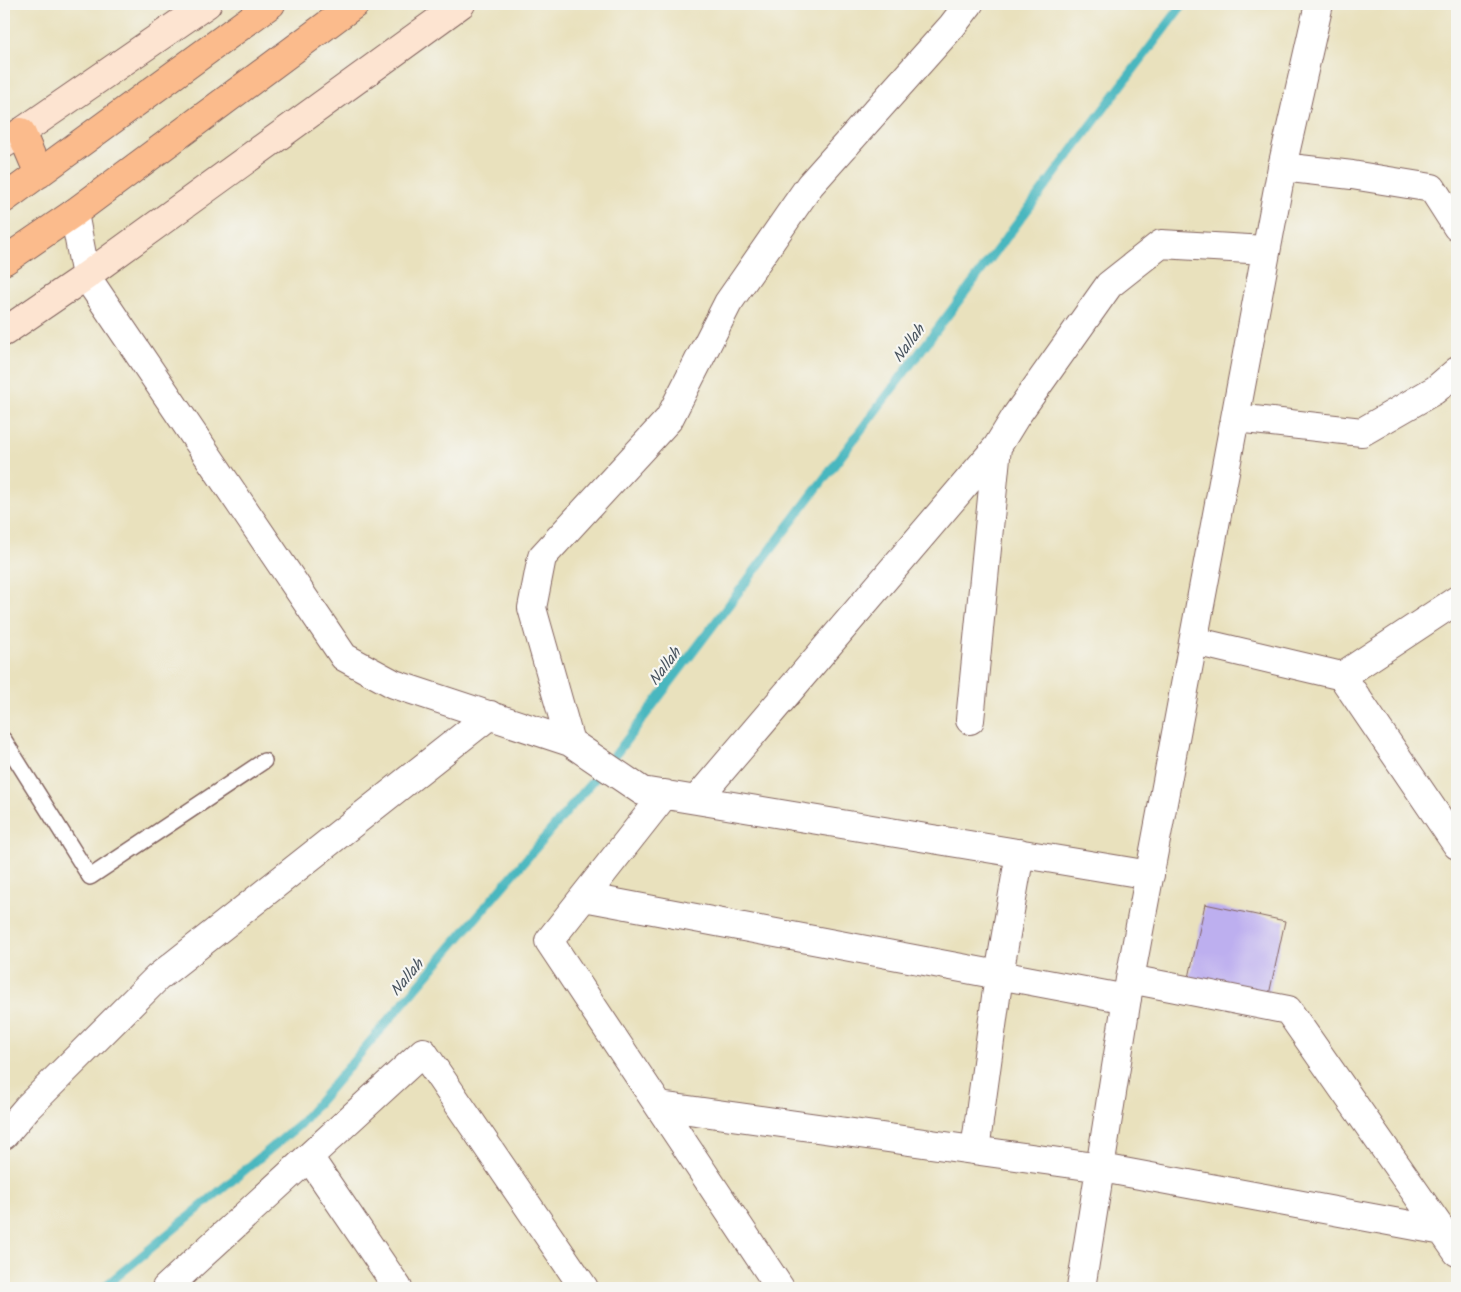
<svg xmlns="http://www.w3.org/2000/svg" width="1461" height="1292" font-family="Kalam,sans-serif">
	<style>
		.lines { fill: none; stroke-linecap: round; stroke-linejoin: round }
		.stream { stroke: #48b7bf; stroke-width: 9 }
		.building { fill: #bdafef }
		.lane-casing { stroke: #82635e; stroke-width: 18 }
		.street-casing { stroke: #82635e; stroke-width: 30 }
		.secondary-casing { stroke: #82635e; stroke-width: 30 }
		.highway-casing { stroke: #82635e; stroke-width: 30 }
		.lane { stroke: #fff; stroke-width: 15 }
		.street { stroke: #fff; stroke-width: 28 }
		.secondary { stroke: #fde4d1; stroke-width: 28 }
		.highway { stroke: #fbbb8c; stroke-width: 28 }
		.labels { text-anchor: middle; stroke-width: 4.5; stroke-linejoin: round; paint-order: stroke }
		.water-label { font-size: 16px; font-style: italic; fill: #49545f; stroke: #f6f6f2 }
	</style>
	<rect width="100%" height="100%" fill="#f6f6f2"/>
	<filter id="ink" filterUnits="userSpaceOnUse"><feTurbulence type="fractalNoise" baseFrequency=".02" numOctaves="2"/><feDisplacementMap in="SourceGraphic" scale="10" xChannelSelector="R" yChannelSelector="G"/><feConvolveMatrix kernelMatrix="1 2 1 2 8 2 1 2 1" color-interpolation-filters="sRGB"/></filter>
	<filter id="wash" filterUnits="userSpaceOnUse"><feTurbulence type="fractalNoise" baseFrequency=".0096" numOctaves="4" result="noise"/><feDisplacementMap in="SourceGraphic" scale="20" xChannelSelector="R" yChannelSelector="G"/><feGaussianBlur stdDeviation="1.12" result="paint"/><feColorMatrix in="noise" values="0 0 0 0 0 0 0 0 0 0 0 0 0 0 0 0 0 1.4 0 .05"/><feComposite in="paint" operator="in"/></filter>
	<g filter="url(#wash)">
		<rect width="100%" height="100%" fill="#e9e1bd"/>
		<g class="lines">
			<path class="stream" d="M103 1288 299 1125 616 754 1183 4"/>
		</g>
		<g id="blocks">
			<path class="building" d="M1205 904 1285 921 1267 1004 1187 987Z"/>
		</g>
	</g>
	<g filter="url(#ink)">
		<use href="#blocks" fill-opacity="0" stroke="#82635e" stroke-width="1"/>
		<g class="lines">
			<g class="lane-casing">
				<path id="lane" d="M4 740 90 877 264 761"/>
			</g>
			<g class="street-casing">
				<path id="street" d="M1282 167 1352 175 1432 188 1457 227
					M74 213 86 276 344 657 394 684 570 742 642 791 1150 875
					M1236 418 1362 432 1435 390 1457 371
					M1194 641 1342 676 1457 845
					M1342 676 1457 600
					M970 720 997 447
					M570 742 532 608 542 557 669 419 728 303 810 185 952 26 969 4
					M665 794 549 941 780 1288
					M697 799 997 447 1016 416 1109 285 1161 244 1266 250
					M584 897 1127 999
					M1130 979 1288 1010 1457 1252
					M660 1106 1102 1168 1443 1231
					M4 1135 27 1108 157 978 490 715
					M975 1150 999 975 1020 853
					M309 1157 398 1288
					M166 1288 423 1052 584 1288
					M1081 1288 1130 979 1282 167 1319 4"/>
			</g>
			<g class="secondary-casing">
				<path id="secondary" d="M4 144 207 4
					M4 332 86 276 461 4"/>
			</g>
			<g class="highway-casing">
				<path id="highway" d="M21 132 39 174
					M4 199 271 4
					M4 261 74 213 355 4"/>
			</g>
			<use href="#lane" class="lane"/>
			<use href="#street" class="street"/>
			<use href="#secondary" class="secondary"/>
			<use href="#highway" class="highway"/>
		</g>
	</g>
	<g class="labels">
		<g class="water-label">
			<text transform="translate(908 343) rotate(-53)" y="6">Nallah</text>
			<text transform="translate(664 666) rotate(-53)" y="6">Nallah</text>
			<text transform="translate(406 977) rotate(-50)" y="6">Nallah</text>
		</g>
	</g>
	<rect width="1461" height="1292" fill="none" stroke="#f6f6f2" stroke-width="20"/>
</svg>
